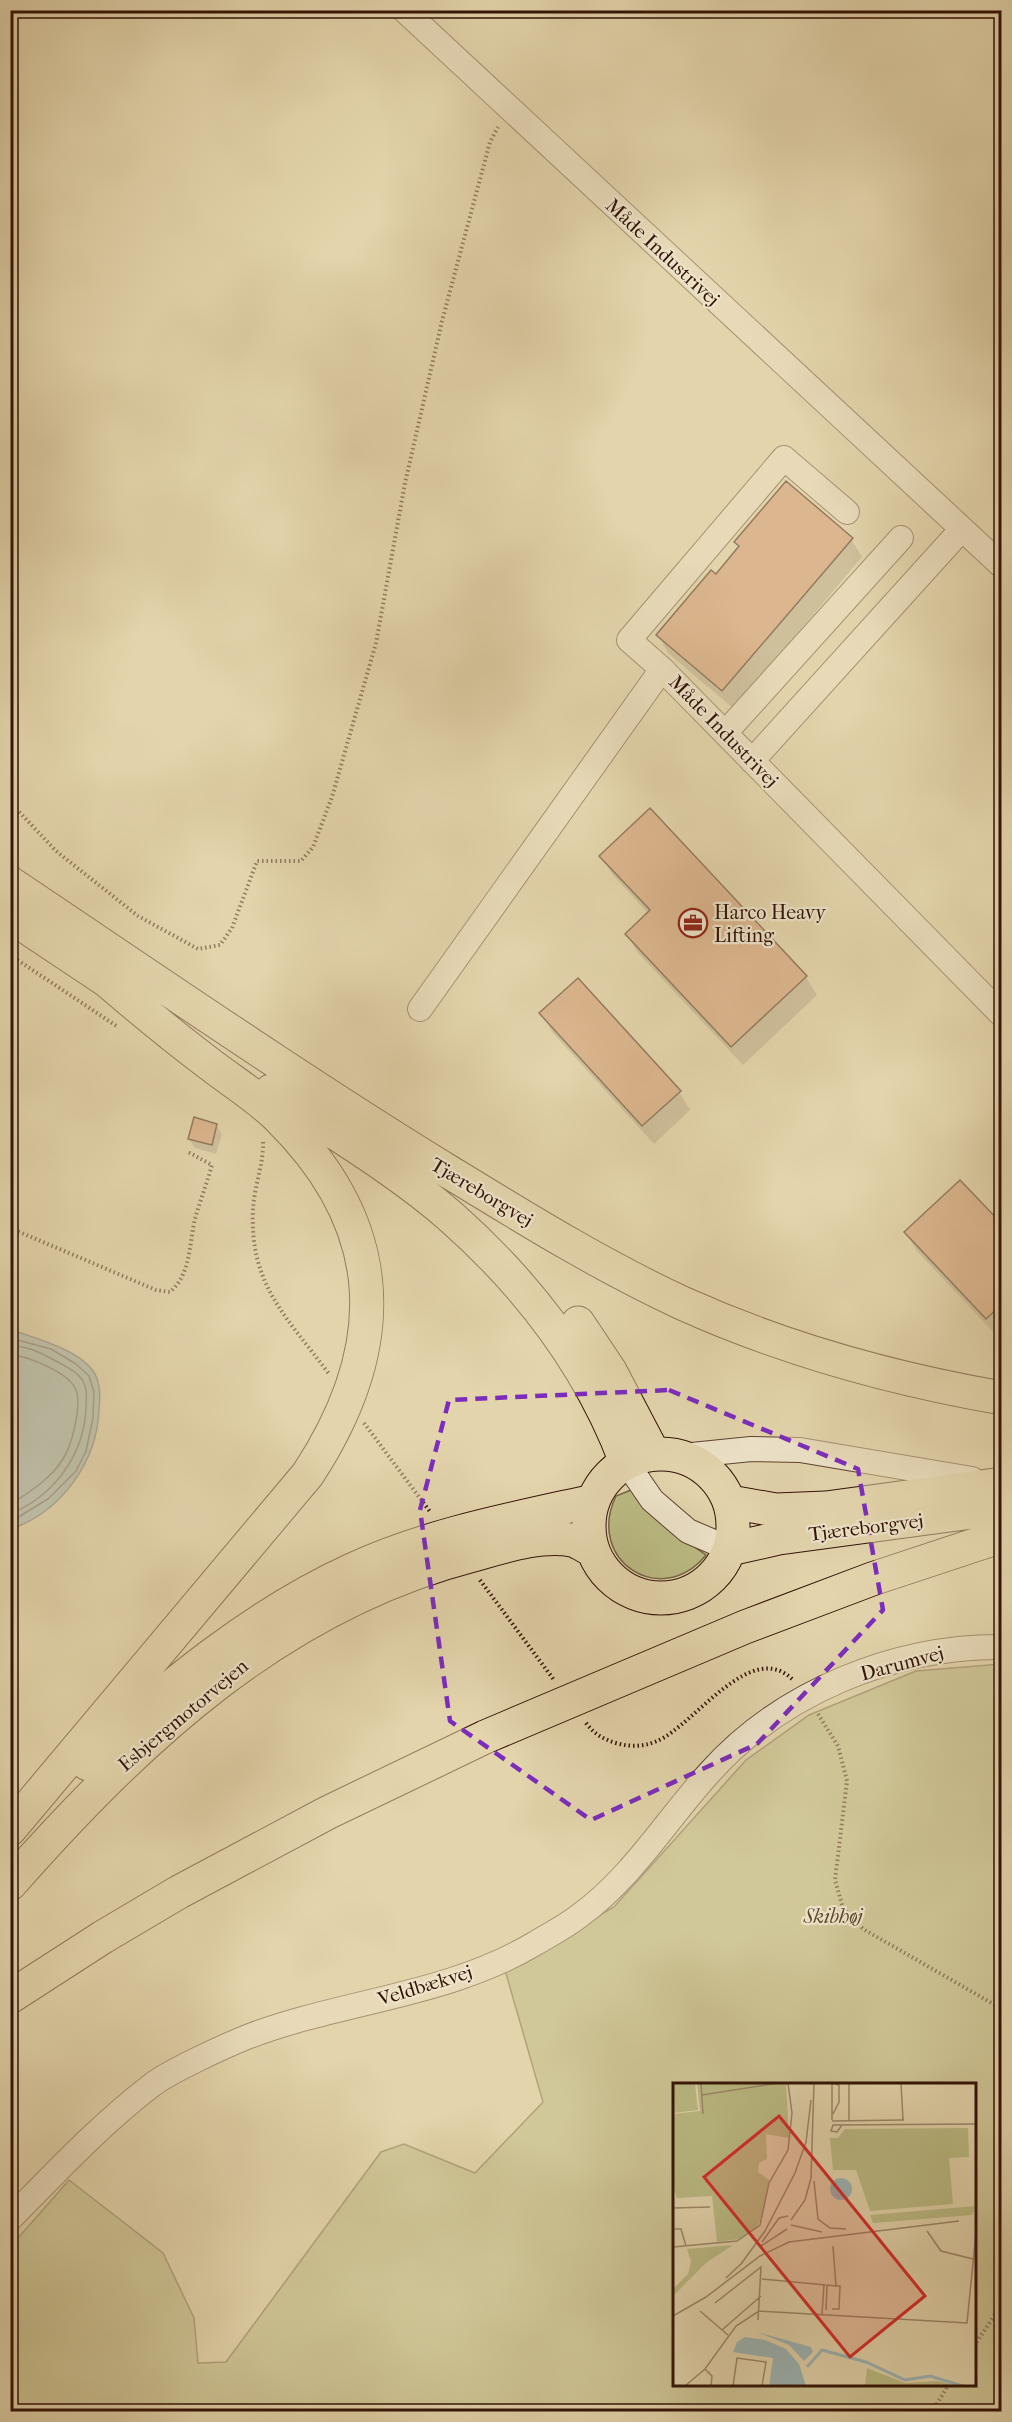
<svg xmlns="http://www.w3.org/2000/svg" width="1012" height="2422" font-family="'IM FELL French Canon',serif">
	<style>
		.green { fill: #bbbb84; stroke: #766645; stroke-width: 1.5; fill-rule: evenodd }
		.water { fill: #9bb5b6; stroke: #717470; stroke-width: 1.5 }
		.shadow { fill: #0003 }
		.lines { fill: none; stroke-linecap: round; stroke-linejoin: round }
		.shore { stroke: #66645e; stroke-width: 1.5 }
		.building { fill: #d3936b; stroke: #321206; stroke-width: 1.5 }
		.minor-casing { stroke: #5e4230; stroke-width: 26 }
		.highway-casing { stroke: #321206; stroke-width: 35 }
		.path { stroke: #321206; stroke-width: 4; stroke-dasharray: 1.5 3; stroke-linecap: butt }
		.minor { stroke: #ede3c9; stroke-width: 24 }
		.highway { stroke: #e3d4ac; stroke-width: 33 }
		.marked { fill: none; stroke: #7b2cbf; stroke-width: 4.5; stroke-dasharray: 12 8; stroke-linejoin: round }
		.labels { text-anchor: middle; stroke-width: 4.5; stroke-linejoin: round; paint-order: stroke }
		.street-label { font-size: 20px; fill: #321206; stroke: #ede3c9 }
		.poi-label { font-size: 20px; fill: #321206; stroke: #ede3c9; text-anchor: start }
		.park-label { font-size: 20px; font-style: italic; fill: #5b452c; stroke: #ede3c9 }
		.inset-river { fill: none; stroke: #9bb5b6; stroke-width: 3 }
		.inset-road { fill: none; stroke: #9c866a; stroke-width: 1.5 }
		.view { fill: #d62828; fill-opacity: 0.15; stroke: #d62828; stroke-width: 3 }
		.inset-edge { fill: none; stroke: #321206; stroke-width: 3 }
	</style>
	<rect width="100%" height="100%" fill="#e3d4ac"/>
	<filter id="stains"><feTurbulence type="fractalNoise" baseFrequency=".00333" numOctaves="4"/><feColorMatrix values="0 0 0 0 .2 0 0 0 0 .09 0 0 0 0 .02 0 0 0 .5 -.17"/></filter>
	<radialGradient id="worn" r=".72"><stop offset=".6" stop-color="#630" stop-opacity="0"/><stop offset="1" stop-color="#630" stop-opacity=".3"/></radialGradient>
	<path class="green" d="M636 1488 690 1544 706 1555C661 1610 585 1560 616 1496Z
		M1001 1664V2411L11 2412V2246L69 2180 163 2253 194 2318 198 2363 226 2362 381 2152 404 2144 475 2173 543 2102 505 1970 614 1907 746 1760 809 1715 916 1671ZM674 2084H974V2384H674Z"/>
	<path class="water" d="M15 1331C38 1339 82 1351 95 1374 101 1386 100 1398 99 1410 97 1462 61 1512 11 1529L10 1333Z"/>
	<path class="shadow" d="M851 539 862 557 734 709 668 653 658 635 739 548 736 542Z
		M601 856 806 977 817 995 743 1065 638 953 627 934 649 914 612 874Z
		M541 1013 679 1092 690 1110 654 1144 552 1032Z
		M216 1125 222 1134 216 1154 195 1148 189 1139Z
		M1002 1226V1332L997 1336 917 1251 906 1233Z"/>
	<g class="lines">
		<path class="shore" d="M10 1338 51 1349 76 1364 89 1376 94 1392 93 1418 86 1451 76 1471 48 1499 10 1522
			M10 1346C24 1345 42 1353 54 1360 63 1365 77 1371 83 1381 88 1390 86 1399 86 1408 84 1455 54 1496 10 1514
			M10 1355C27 1355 68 1373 75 1388 83 1403 72 1445 63 1459 51 1479 29 1492 10 1505"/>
	</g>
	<path class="building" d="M786 481 853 538 722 691 656 635 711 570 716 574 739 546 734 542Z
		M650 808 807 976 731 1047 625 934 650 910 599 856Z
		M578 978 681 1091 642 1126 539 1013Z
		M194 1117 217 1124 212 1145 188 1139Z
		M960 1180 1002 1224V1304L986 1319 904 1232Z"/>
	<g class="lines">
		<g class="minor-casing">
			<path id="minor" d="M404 10 1002 566
				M662 669 629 640 784 458 847 512
				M725 733 901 538
				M752 761 962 529
				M420 1009 662 669 1002 1015
				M682 1456 751 1449 800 1450 972 1479
				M626 1462 652 1500 688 1531 730 1549
				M10 2219C55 2173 101 2124 152 2085 170 2071 225 2046 247 2037 340 2001 447 1996 534 1944 549 1935 565 1927 579 1916 632 1878 667 1819 710 1772 782 1692 895 1646 1002 1647"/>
		</g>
		<g class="highway-casing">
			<path id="highway" d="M10 883C155 980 298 1079 446 1170 523 1217 600 1265 682 1303 784 1349 892 1379 1002 1398
				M10 916 124 992
				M271 1091C331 1131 396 1169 450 1216 527 1284 590 1366 626 1462
				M578 1323 610 1371 653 1453
				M589 1526a72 72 0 1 1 144 0a72 72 0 1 1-144 0Z
				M730 1502 776 1510 826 1508 1002 1484
				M730 1549 779 1538 1002 1508
				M88 1764C159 1690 258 1613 352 1570 427 1535 512 1519 593 1501
				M10 1829 308 1474C391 1347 390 1228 279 1118 259 1098 233 1082 211 1065 175 1038 140 1009 105 979
				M10 1884C139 1738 280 1605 473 1555 502 1547 541 1534 572 1540 579 1542 586 1547 592 1550
				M10 1997 103 1937 179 1892 327 1813 485 1737 745 1627 872 1579 1002 1536"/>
		</g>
		<path class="path" d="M10 802 56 851 138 916 198 949 220 945 232 928 257 861H301L313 847 332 797 376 643 405 483 442 321 490 142 498 127
			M10 955 118 1027
			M263 1142C264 1162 254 1188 253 1209 249 1285 287 1317 329 1374
			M10 1228 156 1290 170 1292C191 1274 189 1244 195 1219 200 1201 207 1183 212 1165L188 1152
			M364 1423 431 1513
			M480 1580 554 1680
			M818 1714 838 1746 847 1781 835 1880 843 1908 863 1929 1002 2009
			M586 1723C594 1734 603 1739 616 1743 630 1747 643 1747 657 1741 694 1726 752 1636 794 1681
			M974 2346 1002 2304
			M932 2412 949 2384"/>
		<use href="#minor" class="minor"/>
		<use href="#highway" class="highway"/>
	</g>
	<path d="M0 0H1012V2422H0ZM669 1390 858 1469 883 1610 757 1744 591 1820 450 1721 420 1510 449 1400Z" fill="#e3d4ac" fill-opacity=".55" fill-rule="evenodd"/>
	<path class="marked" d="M669 1390 858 1469 883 1610 757 1744 591 1820 450 1721 420 1510 449 1400Z"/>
	<defs>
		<g id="office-ring" transform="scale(1.5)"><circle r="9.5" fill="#ede3c9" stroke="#8f2418" stroke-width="1.5"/><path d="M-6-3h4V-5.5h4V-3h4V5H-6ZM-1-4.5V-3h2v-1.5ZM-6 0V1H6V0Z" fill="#8f2418"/></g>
	</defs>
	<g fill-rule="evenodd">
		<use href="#office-ring" x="693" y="923"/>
	</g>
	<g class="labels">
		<g class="street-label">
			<text transform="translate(663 252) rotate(43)" y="7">Måde Industrivej</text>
			<text transform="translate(724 731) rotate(46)" y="7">Måde Industrivej</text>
			<text transform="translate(482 1192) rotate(31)" y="7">Tjæreborgvej</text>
			<text transform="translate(866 1527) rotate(-7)" y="7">Tjæreborgvej</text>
			<text transform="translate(902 1663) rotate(-15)" y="7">Darumvej</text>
			<text transform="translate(183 1715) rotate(-40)" y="7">Esbjergmotorvejen</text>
			<text transform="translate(425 1985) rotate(-17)" y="7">Veldbækvej</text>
		</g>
		<g class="poi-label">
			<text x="714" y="919">Harco Heavy<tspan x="714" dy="23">Lifting</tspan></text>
		</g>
		<g class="park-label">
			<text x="833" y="1923">Skibhøj</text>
		</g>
	</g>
	<g transform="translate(673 2083)">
		<rect width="303" height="303" fill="#e3d4ac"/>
		<path d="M0 0H22L25 27 0 30ZM24 0H113L116 55 93 51 94 76 86 80 85 89 96 97 91 127 84 144 66 156 44 159 39 113 4 115 0 103V31L27 28ZM295 45 296 74 276 75 280 121 197 128 183 87H160L157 55H165L172 46ZM303 123 299 132 200 140 197 132ZM60 162 33 180 0 213V206L15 191 18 179 14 166ZM194 285 232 300 265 298 284 303H192Z" fill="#bbbb84"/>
		<path d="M157 106a11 11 0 1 1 22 0a11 11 0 1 1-22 0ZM84 249 138 264 140 269 131 278 116 262ZM72 254 92 257 113 266 126 281 133 303H96L100 275 60 269 64 259Z" fill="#9bb5b6"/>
		<path class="inset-river" d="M134 284 149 267 193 279 232 297 257 293 290 303"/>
		<path class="inset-road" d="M28 0 30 31M159 0V37M159 0 166 2V19L160 31M176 0V38M228 0 230 37M29 12 105 0M159 38 231 37M169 42 164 49 158 48 160 42 303 41M141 98 145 136 157 145 173 146M0 125 37 124M118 137 132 117 138 95 141 0M118 142 149 149M2 146H8L13 163M254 148 268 168 300 176M89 159 106 135 115 133M88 163 114 146M0 164 64 158 87 142 96 100 115 67 119 30 115 0M68 181 92 148 122 90 133 59 138 17M53 195 70 179M89 196 163 203 160 163M42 220 88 184 85 237M159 226H166L167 203H163M153 227 154 202M27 228 55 252M149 231 151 202M0 233 33 214 87 173 116 159 286 138M49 247 88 213M32 286 39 293 38 303M12 303 32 286 63 243 86 228 294 240 303 150M60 303 64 275 93 279 89 303"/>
		<path class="view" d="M106 33 252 213 177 274 31 94Z"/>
		<rect width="303" height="303" class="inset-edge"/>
	</g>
	<rect width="1012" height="2422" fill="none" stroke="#e3d4ac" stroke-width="36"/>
	<rect x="12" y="12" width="988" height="2398" fill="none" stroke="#321206" stroke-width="3"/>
	<rect x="18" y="18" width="976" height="2386" fill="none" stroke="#321206" stroke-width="1.5"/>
	<rect width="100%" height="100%" filter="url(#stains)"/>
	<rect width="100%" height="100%" fill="url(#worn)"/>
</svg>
